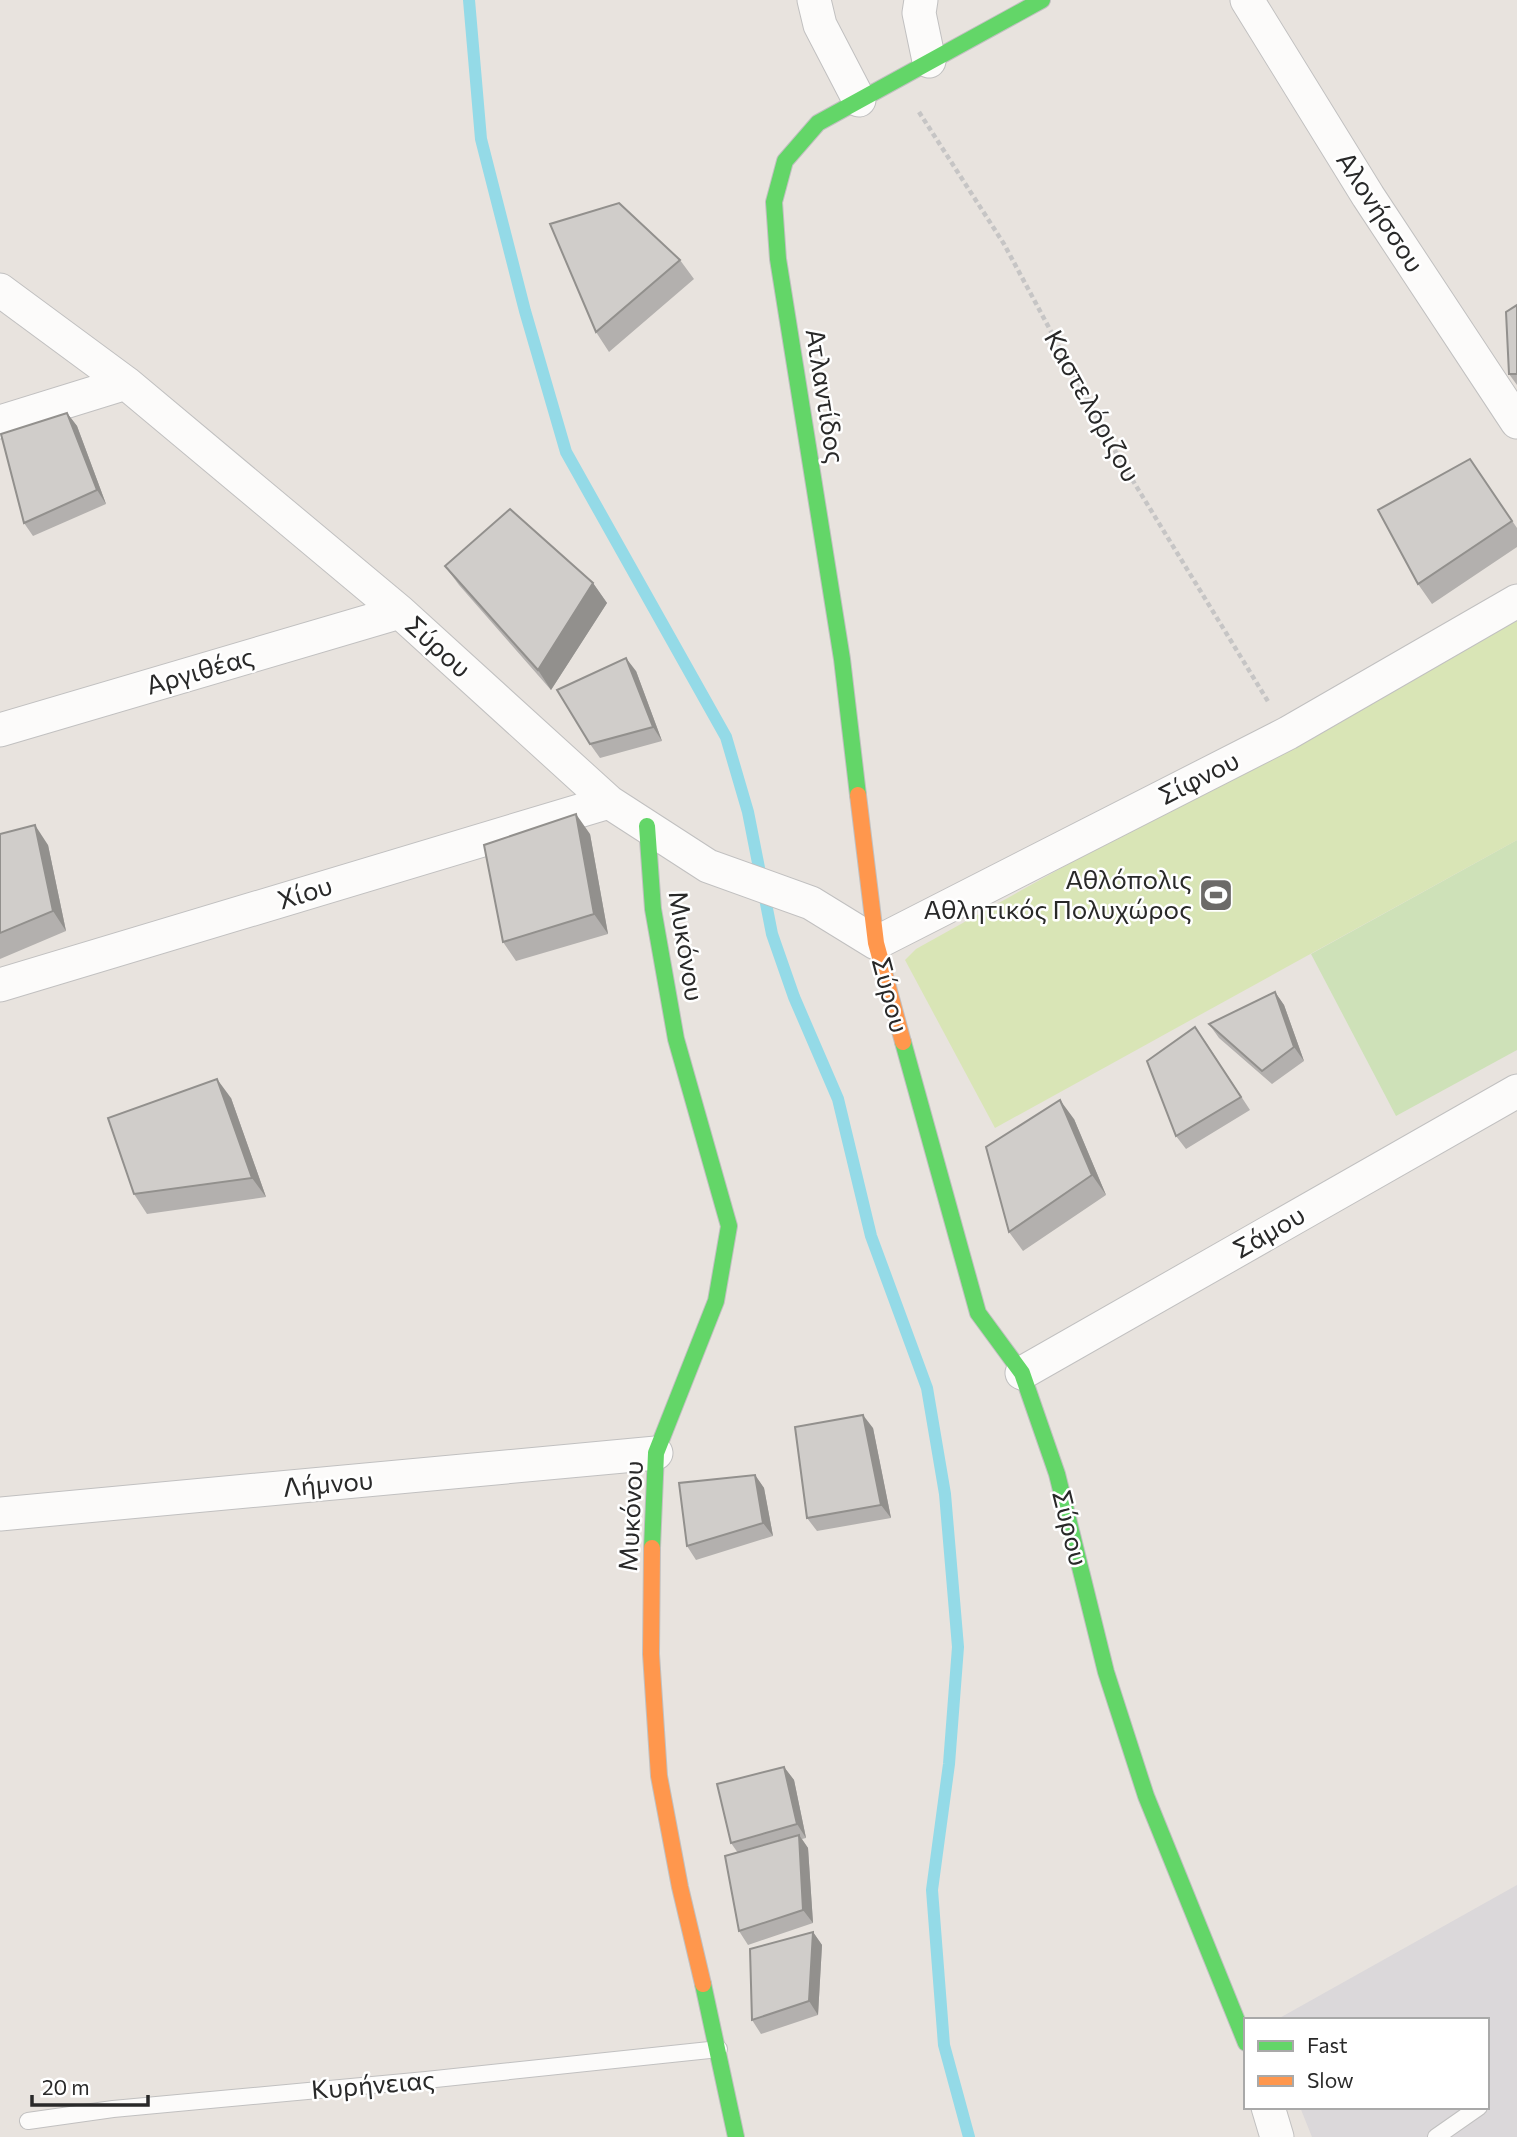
<svg xmlns="http://www.w3.org/2000/svg" width="1517" height="2137" font-family="Commissioner,sans-serif">
	<style>
		.industrial { fill: #dbd8da }
		.green { fill: #cee1b8 }
		.pitch { fill: #d9e5b6 }
		.lines { fill: none; stroke-linecap: round; stroke-linejoin: round }
		.stream { stroke: #94dae7; stroke-width: 12 }
		.lane-casing { stroke: #c1c0c0; stroke-width: 18 }
		.street-casing { stroke: #c1c0c0; stroke-width: 35 }
		.fast-casing { stroke: #c1c0c0; stroke-width: 18 }
		.slow-casing { stroke: #c1c0c0; stroke-width: 18 }
		.path { stroke: #c6c5c5; stroke-width: 4.5; stroke-dasharray: 5 3.5; stroke-linecap: butt }
		.lane { stroke: #fcfbfa; stroke-width: 16 }
		.street { stroke: #fcfbfa; stroke-width: 33 }
		.fast { stroke: #63d668; stroke-width: 16 }
		.slow { stroke: #ff974d; stroke-width: 16 }
		.wall { fill: #b3b0ae }
		.shaded-wall { fill: #92908d }
		.building { fill: #d0cdca; stroke: #92908d; stroke-width: 2 }
		.labels { text-anchor: middle; stroke-width: 5; stroke-linejoin: round; paint-order: stroke }
		.street-label { font-size: 26px; fill: #292929; stroke: #fff }
		.poi-label { font-size: 26px; fill: #292929; stroke: #fff; text-anchor: end }
	</style>
	<rect width="100%" height="100%" fill="#e8e3de"/>
	<path class="industrial" d="M1517 1885V2137H1312L1300 2107H1487V2020H1276Z"/>
	<path class="green" d="M1517 840V1050L1396 1116 1311 954Z"/>
	<path class="pitch" d="M1517 614V840L995 1128 905 960 916 949Z"/>
	<g class="lines">
		<path class="stream" d="M469 0 481 139 525 311 566 452 726 737 748 812 772 934 794 997 838 1099 871 1236 927 1388 945 1494 958 1647 949 1764 932 1890 944 2045 969 2137"/>
		<g class="lane-casing">
			<path id="lane" d="M28 2121 113 2109 426 2080 719 2049
				M1436 2137 1479 2107"/>
		</g>
		<g class="street-casing">
			<path id="street" d="M814 0 820 25 859 100
				M921 0 919 13 929 61
				M1247 0 1368 196 1517 422
				M0 290 126 383 400 612 609 802 708 866 811 903 876 943 1288 733 1517 601
				M0 422 126 383
				M0 730 400 612
				M0 985 609 802
				M1022 1373 1517 1091
				M0 1514 656 1453
				M1268 2107 1277 2137"/>
		</g>
		<g class="fast-casing">
			<path id="fast" d="M858 795 842 659 778 259 774 202 785 161 818 123 1042 0
				M647 826 653 909 676 1039 729 1226 716 1301 656 1453 652 1548
				M903 1042 978 1313 1022 1373 1057 1474 1106 1672 1146 1796 1246 2043
				M703 1984 736 2137"/>
		</g>
		<g class="slow-casing">
			<path id="slow" d="M858 795 876 943 903 1042
				M652 1548 651 1654 659 1776 680 1887 703 1984"/>
		</g>
		<path class="path" d="M919 112 1004 244 1119 458 1269 703"/>
		<use href="#lane" class="lane"/>
		<use href="#street" class="street"/>
		<use href="#fast" class="fast"/>
		<use href="#slow" class="slow"/>
	</g>
	<path class="wall" d="M680 260 694 279 609 352 596 332Z
		M1517 305V385L1509 374Z
		M67 413 77 426 106 504 33 536 24 523Z
		M1470 459 1517 528V547L1432 604 1418 584Z
		M445 566 593 583 607 603 551 690 459 585Z
		M636 671 662 741 600 758 590 744Z
		M0 834 48 845 66 931 0 959Z
		M590 834 608 934 516 961 503 942Z
		M1275 992 1284 1005 1304 1061 1272 1084 1219 1038 1209 1024Z
		M1205 1041 1250 1110 1186 1149 1176 1136Z
		M231 1098 266 1197 147 1214 134 1194Z
		M1074 1119 1106 1195 1023 1251 1009 1232Z
		M873 1428 891 1518 817 1531 807 1518Z
		M755 1475 764 1488 773 1536 696 1560 687 1546Z
		M784 1767 794 1780 806 1838 802 1839 808 1848 813 1923 748 1945 739 1931 738 1853 731 1843Z
		M813 1932 822 1945 818 2015 761 2034 752 2020Z"/>
	<path class="shaded-wall" d="M67 413 77 426 106 504 97 490Z
		M593 583 607 603 551 690 538 670Z
		M626 658 636 671 662 741 653 727Z
		M576 814 590 834 608 934 594 914Z
		M35 825 48 845 66 931 53 911Z
		M1275 992 1284 1005 1304 1061 1294 1047Z
		M217 1079 231 1098 266 1197 252 1178Z
		M1060 1100 1074 1119 1106 1195 1092 1175Z
		M863 1415 873 1428 891 1518 881 1505Z
		M755 1475 764 1488 773 1536 763 1523Z
		M784 1767 794 1780 806 1838 797 1824Z
		M799 1835 808 1848 813 1923 803 1910Z
		M813 1932 822 1945 818 2015 809 2001Z"/>
	<path class="building" d="M619 203 680 260 596 332 550 224Z
		M1517 305V374H1509L1506 312Z
		M67 413 97 490 24 523 1 434Z
		M1470 459 1512 521 1418 584 1378 510Z
		M510 509 593 583 538 670 445 566Z
		M626 658 653 727 590 744 557 690Z
		M576 814 594 914 503 942 484 845Z
		M35 825 53 911 0 933V834Z
		M1275 992 1294 1047 1262 1071 1209 1024Z
		M1195 1027 1241 1097 1176 1136 1147 1061Z
		M217 1079 252 1178 134 1194 108 1118Z
		M1060 1100 1092 1175 1009 1232 986 1147Z
		M863 1415 881 1505 807 1518 795 1427Z
		M755 1475 763 1523 687 1546 679 1483Z
		M784 1767 797 1824 731 1843 717 1784Z
		M799 1835 803 1910 739 1931 725 1856Z
		M813 1932 809 2001 752 2020 750 1949Z"/>
	<defs>
		<g id="stadium-square" transform="scale(1.75)"><rect x="-9" y="-9" width="18" height="18" rx="4" fill="#6c6a68" stroke="#fff"/><path d="M0-5a6.5 5 0 1 0 0 10a6.5 5 0 1 0 0-10ZM-3.5-1.8h7v3.6h-7Z" fill="#fff"/></g>
	</defs>
	<g fill-rule="evenodd">
		<use href="#stadium-square" x="1216" y="895"/>
	</g>
	<g class="labels">
		<g class="street-label">
			<text transform="translate(1380 212) rotate(57)" y="9">Αλονήσσου</text>
			<text transform="translate(825 396) rotate(81)" y="9">Ατλαντίδος</text>
			<text transform="translate(1092 406) rotate(61)" y="9">Καστελόριζου</text>
			<text transform="translate(438 647) rotate(42)" y="9">Σύρου</text>
			<text transform="translate(200 671) rotate(-16)" y="9">Αργιθέας</text>
			<text transform="translate(1199 778) rotate(-27)" y="9">Σίφνου</text>
			<text transform="translate(305 893) rotate(-17)" y="9">Χίου</text>
			<text transform="translate(686 946) rotate(81)" y="9">Μυκόνου</text>
			<text transform="translate(890 995) rotate(75)" y="9">Σύρου</text>
			<text transform="translate(1269 1232) rotate(-30)" y="9">Σάμου</text>
			<text transform="translate(328 1484) rotate(-5)" y="9">Λήμνου</text>
			<text transform="translate(631 1516) rotate(-87)" y="9">Μυκόνου</text>
			<text transform="translate(1070 1528) rotate(76)" y="9">Σύρου</text>
			<text transform="translate(373 2085) rotate(-5)" y="9">Κυρήνειας</text>
		</g>
		<g class="poi-label">
			<text x="1192" y="889">Αθλόπολις<tspan x="1192" dy="30">Αθλητικός Πολυχώρος</tspan></text>
		</g>
	</g>
	<rect x="1244" y="2018" width="245" height="91" fill="#ffffff" stroke="#a9a9a9" stroke-width="2"/>
	<rect x="1258" y="2041" width="35" height="10" fill="#63d668" stroke="#a9a9a9" stroke-width="2"/>
	<text x="1307" y="2053" font-size="21" fill="#292929">Fast</text>
	<rect x="1258" y="2076" width="35" height="10" fill="#ff974d" stroke="#a9a9a9" stroke-width="2"/>
	<text x="1307" y="2088" font-size="21" fill="#292929">Slow</text>
	<path d="M32 2095v10h116v-10" fill="none" stroke="#292929" stroke-width="3.5"/>
	<text x="42" y="2095" font-size="21" fill="#292929" stroke="#ffffff" stroke-width="5" paint-order="stroke">20 m</text>
</svg>
